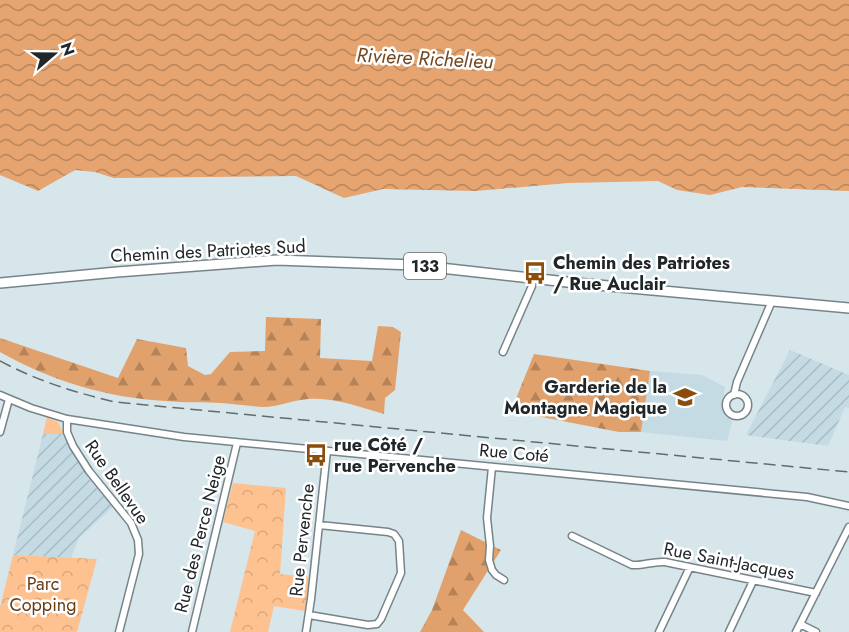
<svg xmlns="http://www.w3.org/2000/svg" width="849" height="632" font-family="Jost,sans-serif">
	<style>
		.built { fill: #c4dbe4 }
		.industrial { fill: url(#industrial-furrows) }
		.green { fill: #fec291 }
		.forest { fill: url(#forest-firs) }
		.park { fill: url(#park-crowns) }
		.water { fill: url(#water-waves) }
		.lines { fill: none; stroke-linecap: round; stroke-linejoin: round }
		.street-casing { stroke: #768489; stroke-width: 9 }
		.primary-casing { stroke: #768489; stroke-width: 12 }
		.street { stroke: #fff; stroke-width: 6 }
		.primary { stroke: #fff; stroke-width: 9 }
		.rail { stroke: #626c6f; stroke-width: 1.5; stroke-dasharray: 12 6; stroke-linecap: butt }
		.labels { text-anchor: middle; stroke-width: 5; stroke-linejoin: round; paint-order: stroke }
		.shield { fill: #fff; stroke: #646869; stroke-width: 1.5 }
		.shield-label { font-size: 16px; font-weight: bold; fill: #212729 }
		.street-label { font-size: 18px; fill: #212729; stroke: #fff }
		.poi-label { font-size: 18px; font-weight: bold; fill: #212729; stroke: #fff; text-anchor: start }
		.park-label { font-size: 18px; fill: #683d16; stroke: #fff }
		.water-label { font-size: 20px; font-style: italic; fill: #734721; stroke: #fff }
	</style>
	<defs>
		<pattern id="industrial-furrows" width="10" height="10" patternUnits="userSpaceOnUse" patternTransform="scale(1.5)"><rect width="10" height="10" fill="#c4dbe4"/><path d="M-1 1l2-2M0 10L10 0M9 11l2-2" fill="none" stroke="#a8bcc4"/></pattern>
		<pattern id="forest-firs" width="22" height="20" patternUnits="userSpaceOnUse" patternTransform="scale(1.5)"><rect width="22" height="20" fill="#e1a16c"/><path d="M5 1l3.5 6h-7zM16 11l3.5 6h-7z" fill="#b68359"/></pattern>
		<pattern id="park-crowns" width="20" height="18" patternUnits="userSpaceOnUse" patternTransform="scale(1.5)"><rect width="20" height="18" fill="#fec291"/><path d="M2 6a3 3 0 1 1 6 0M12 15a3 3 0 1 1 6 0" fill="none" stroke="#d9a77d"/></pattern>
		<pattern id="water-waves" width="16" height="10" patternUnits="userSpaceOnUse" patternTransform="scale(1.5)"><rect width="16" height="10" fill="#e5a470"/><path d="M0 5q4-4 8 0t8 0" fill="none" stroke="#b9865c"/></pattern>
	</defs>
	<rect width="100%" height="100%" fill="#d6e6eb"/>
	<path class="built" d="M650 371 702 375 725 387 722 407 725 414 732 422 727 441 641 432Z"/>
	<path class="industrial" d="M790 350 849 375V408L845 407 828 446 746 435Z
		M43 434H64L75 458 114 506 79 538 71 558 13 555Z"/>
	<path class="green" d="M47 417 58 422 64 434H43Z"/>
	<path class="forest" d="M266 317 321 319 320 358 372 361 378 326 393 327 401 332 395 390 385 398 384 414C360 407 334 397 308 399 292 400 278 407 263 407 249 406 235 404 221 403 203 402 185 403 166 401 108 398 51 381 0 352V338L118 378 137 339 186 348 188 366 205 375 211 374 230 352 265 351Z
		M534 354 650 371 641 432H619L511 411Z
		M461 530 501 550 463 610 484 632H420L432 610Z"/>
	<path class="park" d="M233 483 286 488 280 574 310 577 305 611 274 606 268 632H230L255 531 223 522Z
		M13 555 97 559 77 632H0V607Z"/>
	<path class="water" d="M0 0H849V191L742 187 710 195 677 190 658 181 568 183 475 191 383 189 344 198 296 176 114 178 95 172 75 170 38 191 0 175Z"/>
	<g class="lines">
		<g class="street-casing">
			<path id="street" d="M503 352 532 286 533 278
				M726 405a11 11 0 1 1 22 0a11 11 0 1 1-22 0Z
				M0 395 31 408 67 419 184 437 807 497 849 506
				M734 395 737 382 772 301
				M67 419V432L73 446 89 471 131 523 138 540 139 554 119 632
				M0 432 9 399
				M492 467 487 518 490 546 489 560 492 570 496 575 504 580
				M572 536 632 565C643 566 653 561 665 562L816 593
				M309 615 368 625 377 624 381 619 401 573 399 541 394 534 388 532 319 525
				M800 624 816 632
				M192 632 237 443
				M306 632 311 599 327 451
				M659 632 690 567
				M729 632 753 581
				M796 632 849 527"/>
		</g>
		<g class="primary-casing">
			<path id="primary" d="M0 283 117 272 277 260 414 265 576 283 849 308"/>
		</g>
		<use href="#street" class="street"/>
		<use href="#primary" class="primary"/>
		<path class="rail" d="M0 361C38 381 73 392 115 402L849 472"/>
	</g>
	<defs>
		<g id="bus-bare" transform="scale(1.8)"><path d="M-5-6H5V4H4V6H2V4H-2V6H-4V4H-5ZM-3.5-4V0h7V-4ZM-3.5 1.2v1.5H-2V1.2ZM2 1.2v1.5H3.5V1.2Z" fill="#8a4d0c" stroke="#fff" stroke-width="2.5" paint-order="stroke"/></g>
		<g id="school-bare" transform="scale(1.8)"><path d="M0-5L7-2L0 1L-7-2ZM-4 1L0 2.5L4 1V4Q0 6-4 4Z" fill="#8a4d0c" stroke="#fff" stroke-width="2.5" paint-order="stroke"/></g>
	</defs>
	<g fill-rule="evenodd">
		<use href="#bus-bare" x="535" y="273"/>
		<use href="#school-bare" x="685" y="397"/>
		<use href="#bus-bare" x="316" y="455"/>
	</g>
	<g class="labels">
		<rect class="shield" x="404" y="253" width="42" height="26" rx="4.5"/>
		<g class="shield-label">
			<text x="425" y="272">133</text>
		</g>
		<g class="street-label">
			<text transform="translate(208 251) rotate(-3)" y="6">Chemin des Patriotes Sud</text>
			<text transform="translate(514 453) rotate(5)" y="6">Rue Coté</text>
			<text transform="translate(117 482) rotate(55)" y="6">Rue Bellevue</text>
			<text transform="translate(200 534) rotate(-76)" y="6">Rue des Perce Neige</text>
			<text transform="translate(302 540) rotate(-84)" y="6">Rue Pervenche</text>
			<text transform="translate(729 561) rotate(11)" y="6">Rue Saint-Jacques</text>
		</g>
		<g class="poi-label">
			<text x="553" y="269">Chemin des Patriotes<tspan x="553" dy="21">/ Rue Auclair</tspan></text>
			<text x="667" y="393" text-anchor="end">Garderie de la<tspan x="667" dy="21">Montagne Magique</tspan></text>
			<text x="334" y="451">rue Côté /<tspan x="334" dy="21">rue Pervenche</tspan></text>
		</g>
		<g class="park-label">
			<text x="43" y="590">Parc<tspan x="43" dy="21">Copping</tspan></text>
		</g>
		<g class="water-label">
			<text transform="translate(425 58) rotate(3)" y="7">Rivière Richelieu</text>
		</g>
	</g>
	<g transform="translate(54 54) rotate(70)" stroke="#ffffff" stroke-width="4.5" paint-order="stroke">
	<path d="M0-4.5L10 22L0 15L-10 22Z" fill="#212729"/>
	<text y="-9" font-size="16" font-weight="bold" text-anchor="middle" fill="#212729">N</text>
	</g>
</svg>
